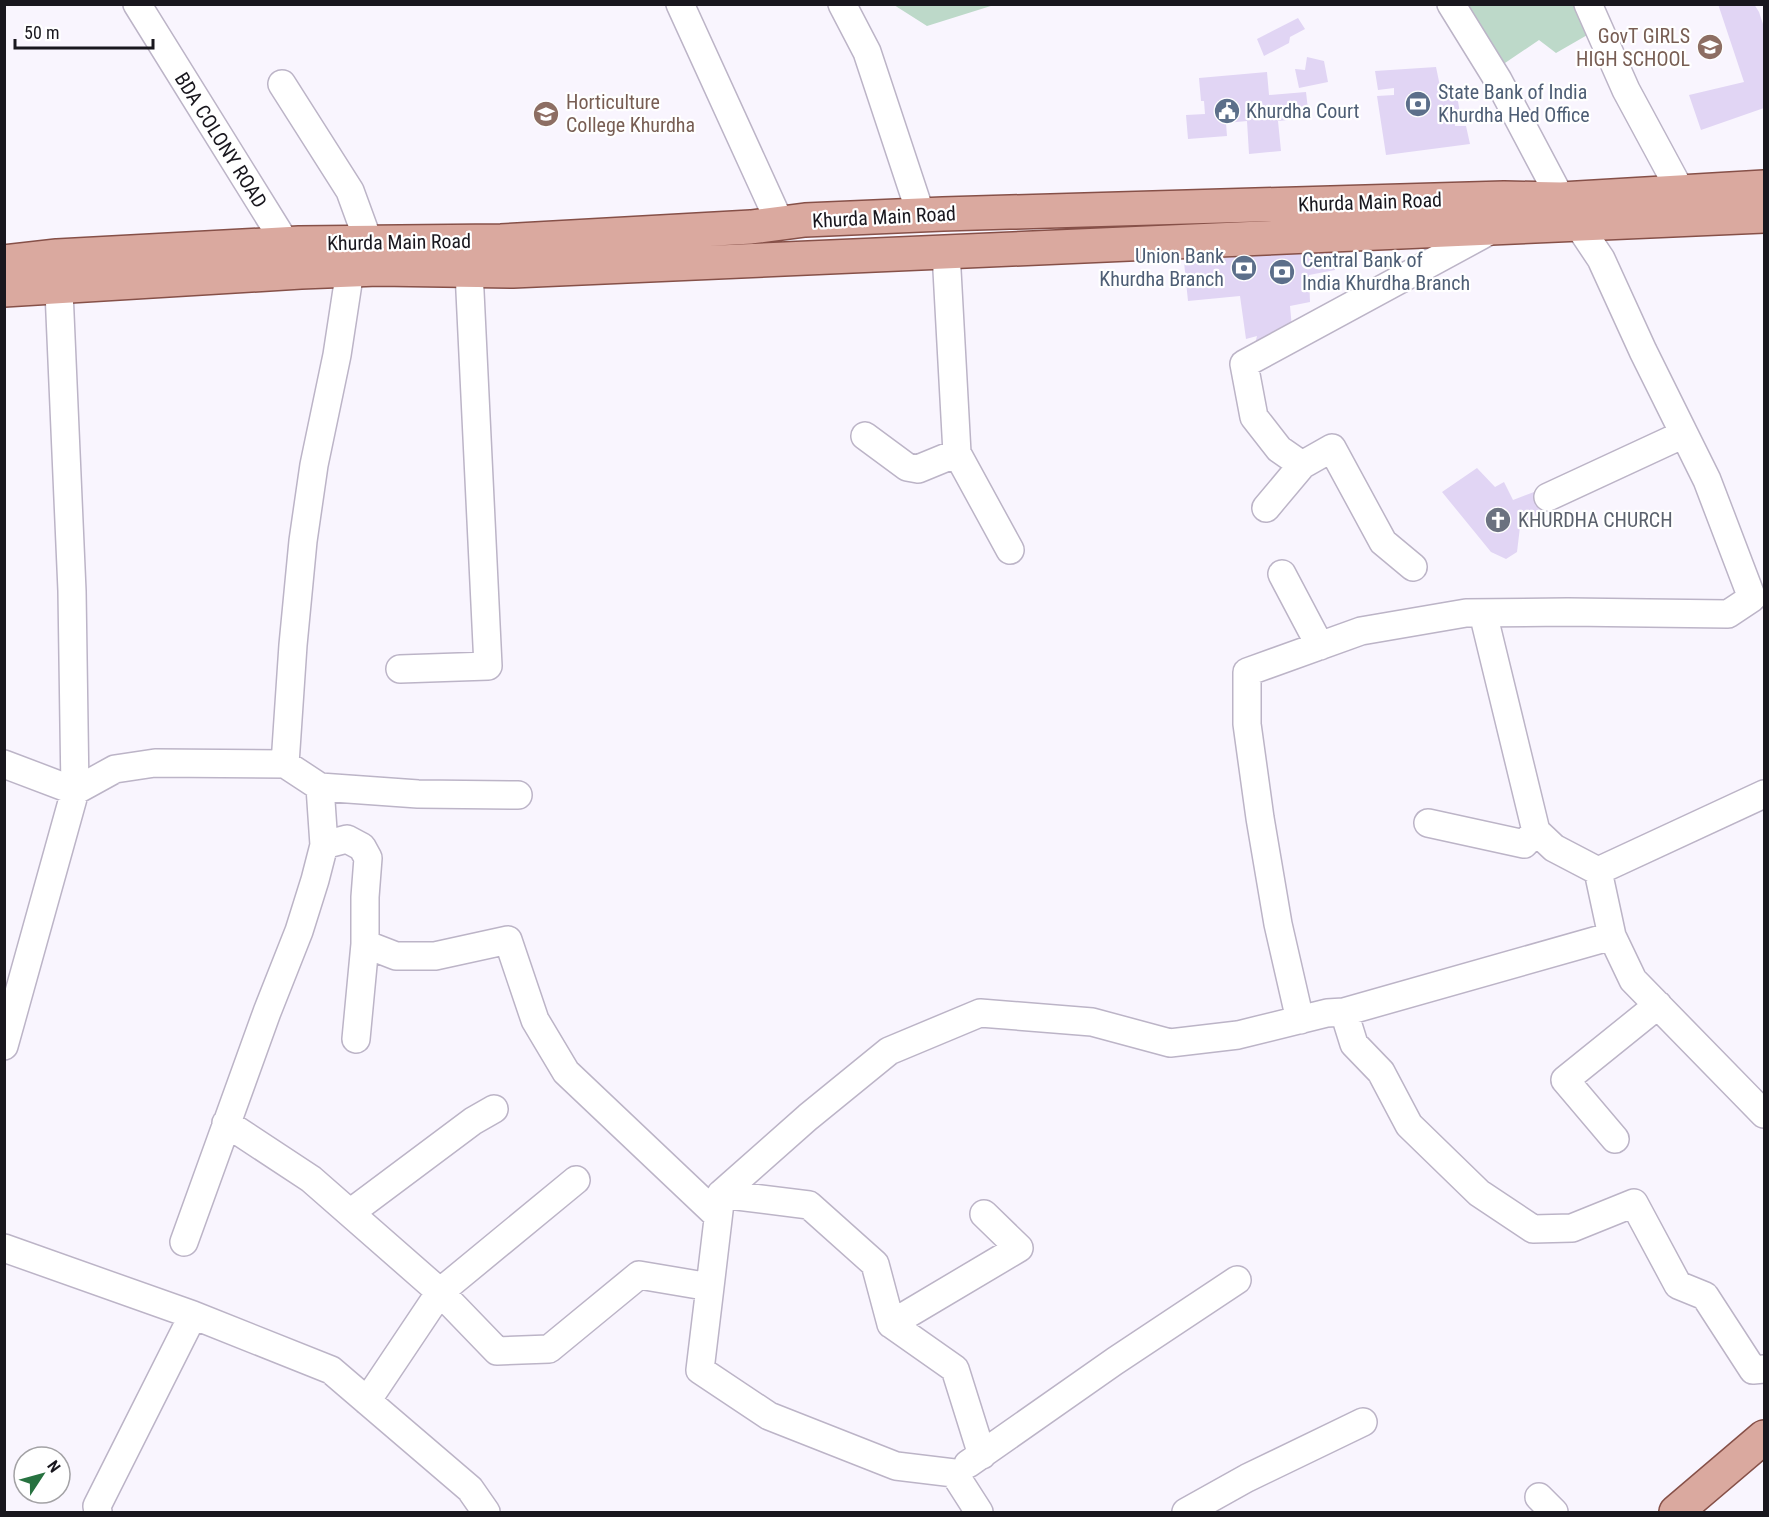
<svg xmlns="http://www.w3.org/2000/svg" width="1769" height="1517" font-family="'Roboto Condensed',sans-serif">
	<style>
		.green { fill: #bdd9c9 }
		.building { fill: #e1d5f4 }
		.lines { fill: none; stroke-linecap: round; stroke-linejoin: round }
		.minor-casing { stroke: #bcb4c7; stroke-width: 30 }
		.major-casing { stroke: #865048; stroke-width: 36 }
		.minor { stroke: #fff; stroke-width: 27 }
		.major { stroke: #daa99f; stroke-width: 33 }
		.labels { text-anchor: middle; stroke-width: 4.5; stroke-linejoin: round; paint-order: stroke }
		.education-label { font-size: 20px; fill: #785e54; stroke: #fff; text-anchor: end }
		.service-label { font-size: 20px; fill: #4e5e75; stroke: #fff; text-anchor: start }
		.street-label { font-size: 20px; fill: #19171e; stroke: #fff }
		.worship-label { font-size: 20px; fill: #5b616d; stroke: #fff; text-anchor: start }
	</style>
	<rect width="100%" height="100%" fill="#f9f5fe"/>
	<path class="green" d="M894 5H994L927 26Z
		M1467 5H1574L1589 34 1556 53 1539 40 1502 65Z"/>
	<path class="building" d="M1718 4H1754L1759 12 1764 27V108L1701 130 1689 95 1744 82Z
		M1298 18 1305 29 1290 37 1289 43 1264 56 1257 39Z
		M1307 57 1324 61 1328 82 1299 88 1295 69 1305 70Z
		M1436 67 1441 91 1456 90 1460 113 1454 114 1455 126H1466L1470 144 1386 155 1377 96 1394 95V88L1378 90 1375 71Z
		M1267 72 1269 95 1306 92 1309 118 1278 121 1281 151 1249 154 1247 121 1226 123 1227 136 1188 139 1186 115 1205 114 1204 101H1201L1199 78Z
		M1334 247 1335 270 1309 275 1310 302 1290 306 1292 328 1255 344 1257 336 1246 339 1240 296 1188 301 1184 262Z
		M1477 468 1495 487 1504 482 1513 500 1534 492 1541 512 1520 527 1517 552 1506 559 1491 552 1442 492Z"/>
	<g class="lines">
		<g class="minor-casing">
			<path id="minor" d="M137 4 286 244
				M680 4 780 223
				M842 4 867 52 921 215
				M1588 4 1626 90 1681 192
				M282 84 350 191 369 243
				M946 252 957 453 1010 550
				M865 436 907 467 918 469 957 453
				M1302 465 1332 448 1383 542 1413 567
				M1548 497 1684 434
				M1266 508 1302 465 1279 449 1254 417 1244 364 1493 229
				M1282 574 1320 646
				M400 669 488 666 469 271
				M4 764 75 791 72 591 58 268
				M320 787 418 794 518 795
				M1764 794 1598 871 1612 936 1633 980 1764 1114
				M1428 823 1524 844 1536 831 1483 613
				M1536 831 1554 848 1598 871
				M324 845 347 839 362 847 368 858 365 897V944L356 1039
				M365 944 396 956H435L508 940 535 1020 566 1072 718 1216
				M1344 1012 1354 1044 1381 1072 1409 1125 1479 1193 1533 1229 1572 1228 1634 1203 1678 1285 1705 1296 1753 1370 1764 1369
				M1300 1020 1278 924 1260 818 1247 724V672L1361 631 1466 613 1568 612 1728 614 1752 598 1707 480 1643 351 1601 259 1561 199 1498 80 1451 4
				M4 1046 75 791 115 769 155 763 285 764
				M226 1123 311 1179 440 1292 497 1351 549 1349 639 1275 710 1287 700 1370 769 1416 896 1466 954 1473 979 1512
				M1615 1139 1565 1080 1658 1005
				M721 1194 809 1205 875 1264 891 1324 955 1369 982 1455
				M350 1213 473 1121 494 1109
				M184 1242 267 1012 299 931 315 880 324 845 320 787 285 764 293 645 303 541 314 465 337 355 350 270
				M4 1248 193 1315 331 1370 470 1489 486 1512
				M710 1287 721 1194 808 1117 889 1051 980 1013 1092 1022 1170 1043 1238 1035 1327 1013 1344 1012 1612 936
				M891 1324 1019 1248 984 1214
				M367 1401 440 1292 576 1180
				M968 1464 1115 1361 1237 1280
				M1539 1497 1554 1512
				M98 1512 97 1506 193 1315
				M1186 1512 1247 1478 1363 1422"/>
		</g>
		<g class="major-casing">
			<path id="major" d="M4 262 57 256 299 243 501 241 751 227 805 220 943 214 1504 198 1561 199 1764 187
				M4 290 301 272 378 269 513 271 1764 216
				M1676 1512 1764 1437"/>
		</g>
		<use href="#minor" class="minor"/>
		<use href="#major" class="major"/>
	</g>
	<defs>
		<g id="school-disc" transform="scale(1.35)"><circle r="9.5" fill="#8d6e63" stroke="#fff"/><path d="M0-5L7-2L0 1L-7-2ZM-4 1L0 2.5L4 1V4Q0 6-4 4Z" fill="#fff"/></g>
		<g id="bank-disc" transform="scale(1.35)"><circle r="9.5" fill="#5c6f8a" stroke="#fff"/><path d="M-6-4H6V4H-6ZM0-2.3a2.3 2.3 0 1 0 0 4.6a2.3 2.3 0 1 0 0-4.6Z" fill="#fff"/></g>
		<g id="civic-disc" transform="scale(1.35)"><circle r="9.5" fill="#5c6f8a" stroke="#fff"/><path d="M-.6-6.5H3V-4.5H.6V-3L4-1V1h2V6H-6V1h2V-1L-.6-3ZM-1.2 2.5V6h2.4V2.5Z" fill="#fff"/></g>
		<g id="university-disc" transform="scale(1.35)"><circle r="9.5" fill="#8d6e63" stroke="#fff"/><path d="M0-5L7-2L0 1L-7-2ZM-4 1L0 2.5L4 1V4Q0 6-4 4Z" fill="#fff"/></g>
		<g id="church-disc" transform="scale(1.35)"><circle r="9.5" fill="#6b7280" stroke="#fff"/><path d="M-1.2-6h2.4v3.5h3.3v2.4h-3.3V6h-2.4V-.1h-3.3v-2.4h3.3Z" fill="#fff"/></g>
	</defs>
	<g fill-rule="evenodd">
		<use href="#school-disc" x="1710" y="47"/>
		<use href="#bank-disc" x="1418" y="104"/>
		<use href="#civic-disc" x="1227" y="111"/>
		<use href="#university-disc" x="546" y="114"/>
		<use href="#bank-disc" x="1244" y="268"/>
		<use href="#bank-disc" x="1282" y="272"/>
		<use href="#church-disc" x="1498" y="520"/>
	</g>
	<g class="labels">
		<g class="education-label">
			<text x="1690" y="43">GovT GIRLS<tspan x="1690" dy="23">HIGH SCHOOL</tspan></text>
			<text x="566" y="109" text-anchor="start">Horticulture<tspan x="566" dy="23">College Khurdha</tspan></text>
		</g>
		<g class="service-label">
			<text x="1438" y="99">State Bank of India<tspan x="1438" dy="23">Khurdha Hed Office</tspan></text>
			<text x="1246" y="118">Khurdha Court</text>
			<text x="1224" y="263" text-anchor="end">Union Bank<tspan x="1224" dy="23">Khurdha Branch</tspan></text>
			<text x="1302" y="267">Central Bank of<tspan x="1302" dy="23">India Khurdha Branch</tspan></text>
		</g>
		<g class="street-label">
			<text transform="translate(221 140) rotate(58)" y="7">BDA COLONY ROAD</text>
			<text transform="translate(1370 202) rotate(-2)" y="7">Khurda Main Road</text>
			<text transform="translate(884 217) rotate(-3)" y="7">Khurda Main Road</text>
			<text transform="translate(399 242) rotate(-1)" y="7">Khurda Main Road</text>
		</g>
		<g class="worship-label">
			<text x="1518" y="527">KHURDHA CHURCH</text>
		</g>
	</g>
	<rect width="1769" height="1517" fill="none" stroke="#19171e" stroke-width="12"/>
	<g transform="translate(42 1475) rotate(54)"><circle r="28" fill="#ffffff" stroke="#a3a2a5" stroke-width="1.5"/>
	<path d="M0-4.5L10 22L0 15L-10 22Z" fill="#277240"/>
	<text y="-9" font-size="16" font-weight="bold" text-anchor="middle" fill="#19171e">N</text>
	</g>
	<path d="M15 39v9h138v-9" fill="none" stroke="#19171e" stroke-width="3"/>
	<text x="24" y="39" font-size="18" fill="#19171e" stroke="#ffffff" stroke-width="4.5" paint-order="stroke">50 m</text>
</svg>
